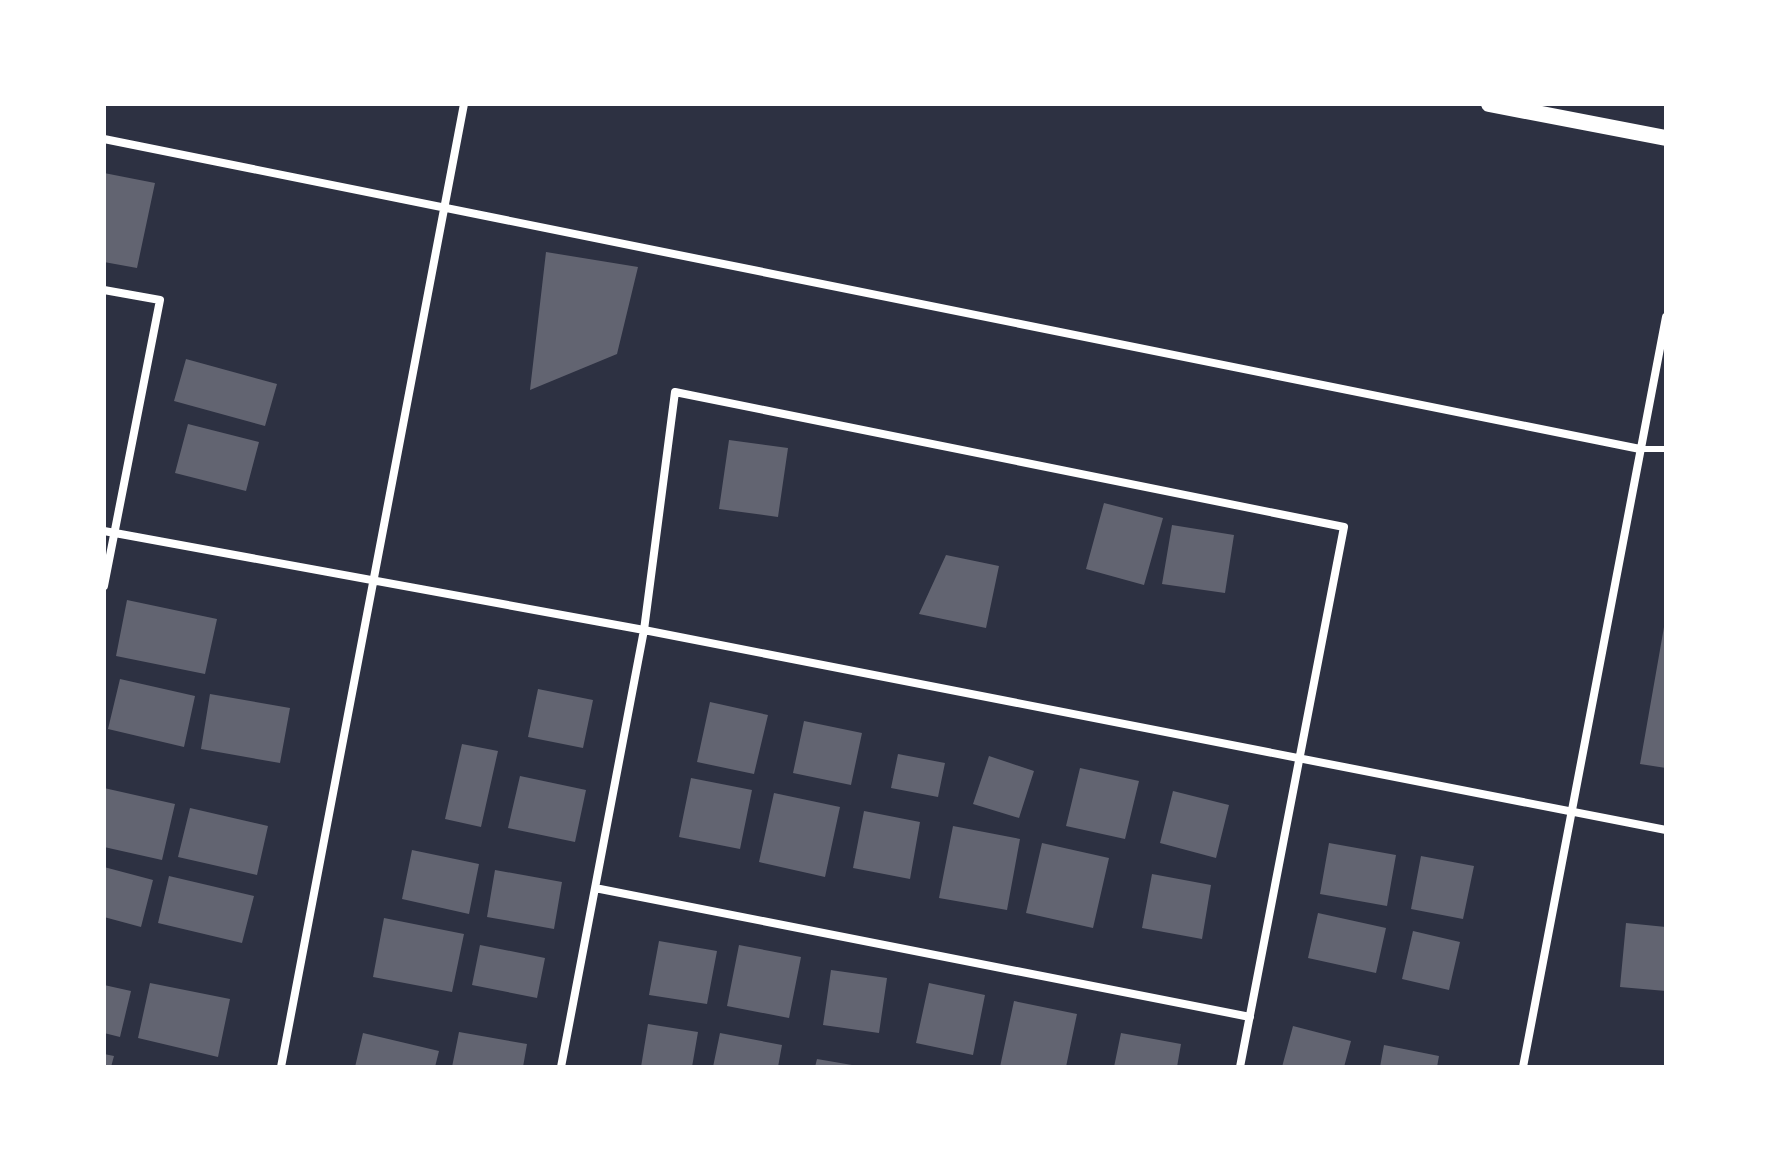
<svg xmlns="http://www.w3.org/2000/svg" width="1770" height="1171" font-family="'DejaVu Sans',sans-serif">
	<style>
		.building { fill: #626471 }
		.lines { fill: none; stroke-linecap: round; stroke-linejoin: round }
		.service { stroke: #fff; stroke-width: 6 }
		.minor { stroke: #fff; stroke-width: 8 }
		.secondary { stroke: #fff; stroke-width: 16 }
	</style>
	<rect width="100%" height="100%" fill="#2d3142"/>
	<path class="building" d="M104 173 155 183 137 268 104 262Z
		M546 252 638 267 617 354 530 390Z
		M186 359 277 384 265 426 174 401Z
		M188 424 259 442 246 491 175 473Z
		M729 440 788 448 778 517 719 509Z
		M1104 503 1163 518 1144 585 1086 569Z
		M1172 525 1234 535 1225 593 1162 584Z
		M946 555 999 566 986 628 919 614Z
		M127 600 217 619 205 674 116 656Z
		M1664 627 1666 628V768L1640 764Z
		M120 679 195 696 184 747 108 729Z
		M538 689 593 700 583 748 528 737Z
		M210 694 290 708 280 763 201 749Z
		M710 702 768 715 754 774 697 762Z
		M804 721 862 733 851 785 793 773Z
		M462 744 498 751 481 827 445 819Z
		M898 754 945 763 938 797 891 788Z
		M989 756 1034 771 1019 818 973 804Z
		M1080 768 1139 781 1125 839 1066 826Z
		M520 776 586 790 575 842 508 828Z
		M691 778 752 790 740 849 679 837Z
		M104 788 175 804 162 860 104 847Z
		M1173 791 1229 805 1216 858 1160 843Z
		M774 793 840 807 825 877 759 862Z
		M190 808 268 826 257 875 178 857Z
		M864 811 920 822 910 879 853 868Z
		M953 826 1020 839 1007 910 939 898Z
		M1042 843 1109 858 1093 928 1026 913Z
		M1329 843 1396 855 1387 906 1320 894Z
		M412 850 479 864 469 914 402 899Z
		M1421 856 1474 866 1463 919 1411 909Z
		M104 867 153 880 141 927 104 917Z
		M495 870 562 882 554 929 487 917Z
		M1152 874 1211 885 1202 939 1142 928Z
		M169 876 254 896 242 943 158 923Z
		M1318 913 1386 928 1376 973 1308 958Z
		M384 918 464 934 452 992 373 977Z
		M1626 923 1666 927V991L1620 987Z
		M1413 931 1460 942 1449 990 1402 979Z
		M659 941 717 951 707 1004 649 995Z
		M480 945 545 958 537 998 472 985Z
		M739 945 801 957 789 1018 727 1006Z
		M831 970 887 978 879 1033 823 1025Z
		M150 983 230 999 218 1057 138 1038Z
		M929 983 985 995 973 1055 916 1043Z
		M104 985 131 991 120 1037 104 1033Z
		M1014 1001 1077 1014 1066 1067H1000Z
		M648 1024 698 1032 692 1067H641Z
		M1293 1026 1351 1041 1344 1067H1282Z
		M459 1032 527 1044 523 1067H452Z
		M363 1033 439 1051 435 1067H355Z
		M720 1033 782 1045 778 1067H713Z
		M1121 1033 1181 1044 1177 1067H1114Z
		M1384 1045 1439 1056 1437 1067H1380Z
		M104 1054 114 1056 111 1067H104Z
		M817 1059 852 1065V1067H815Z"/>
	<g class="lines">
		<path class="service" d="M1640 449H1666"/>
		<path class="minor" d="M104 139 1640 449
			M104 290 160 300 104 586
			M104 531 644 630 1666 830
			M595 888 1250 1017
			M281 1067 464 104
			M561 1067 644 630 675 392 1344 527 1240 1067
			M1523 1067 1666 317"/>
		<path class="secondary" d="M1489 104 1666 138"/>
	</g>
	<rect width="1770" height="1171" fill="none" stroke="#ffffff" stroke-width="212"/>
</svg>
